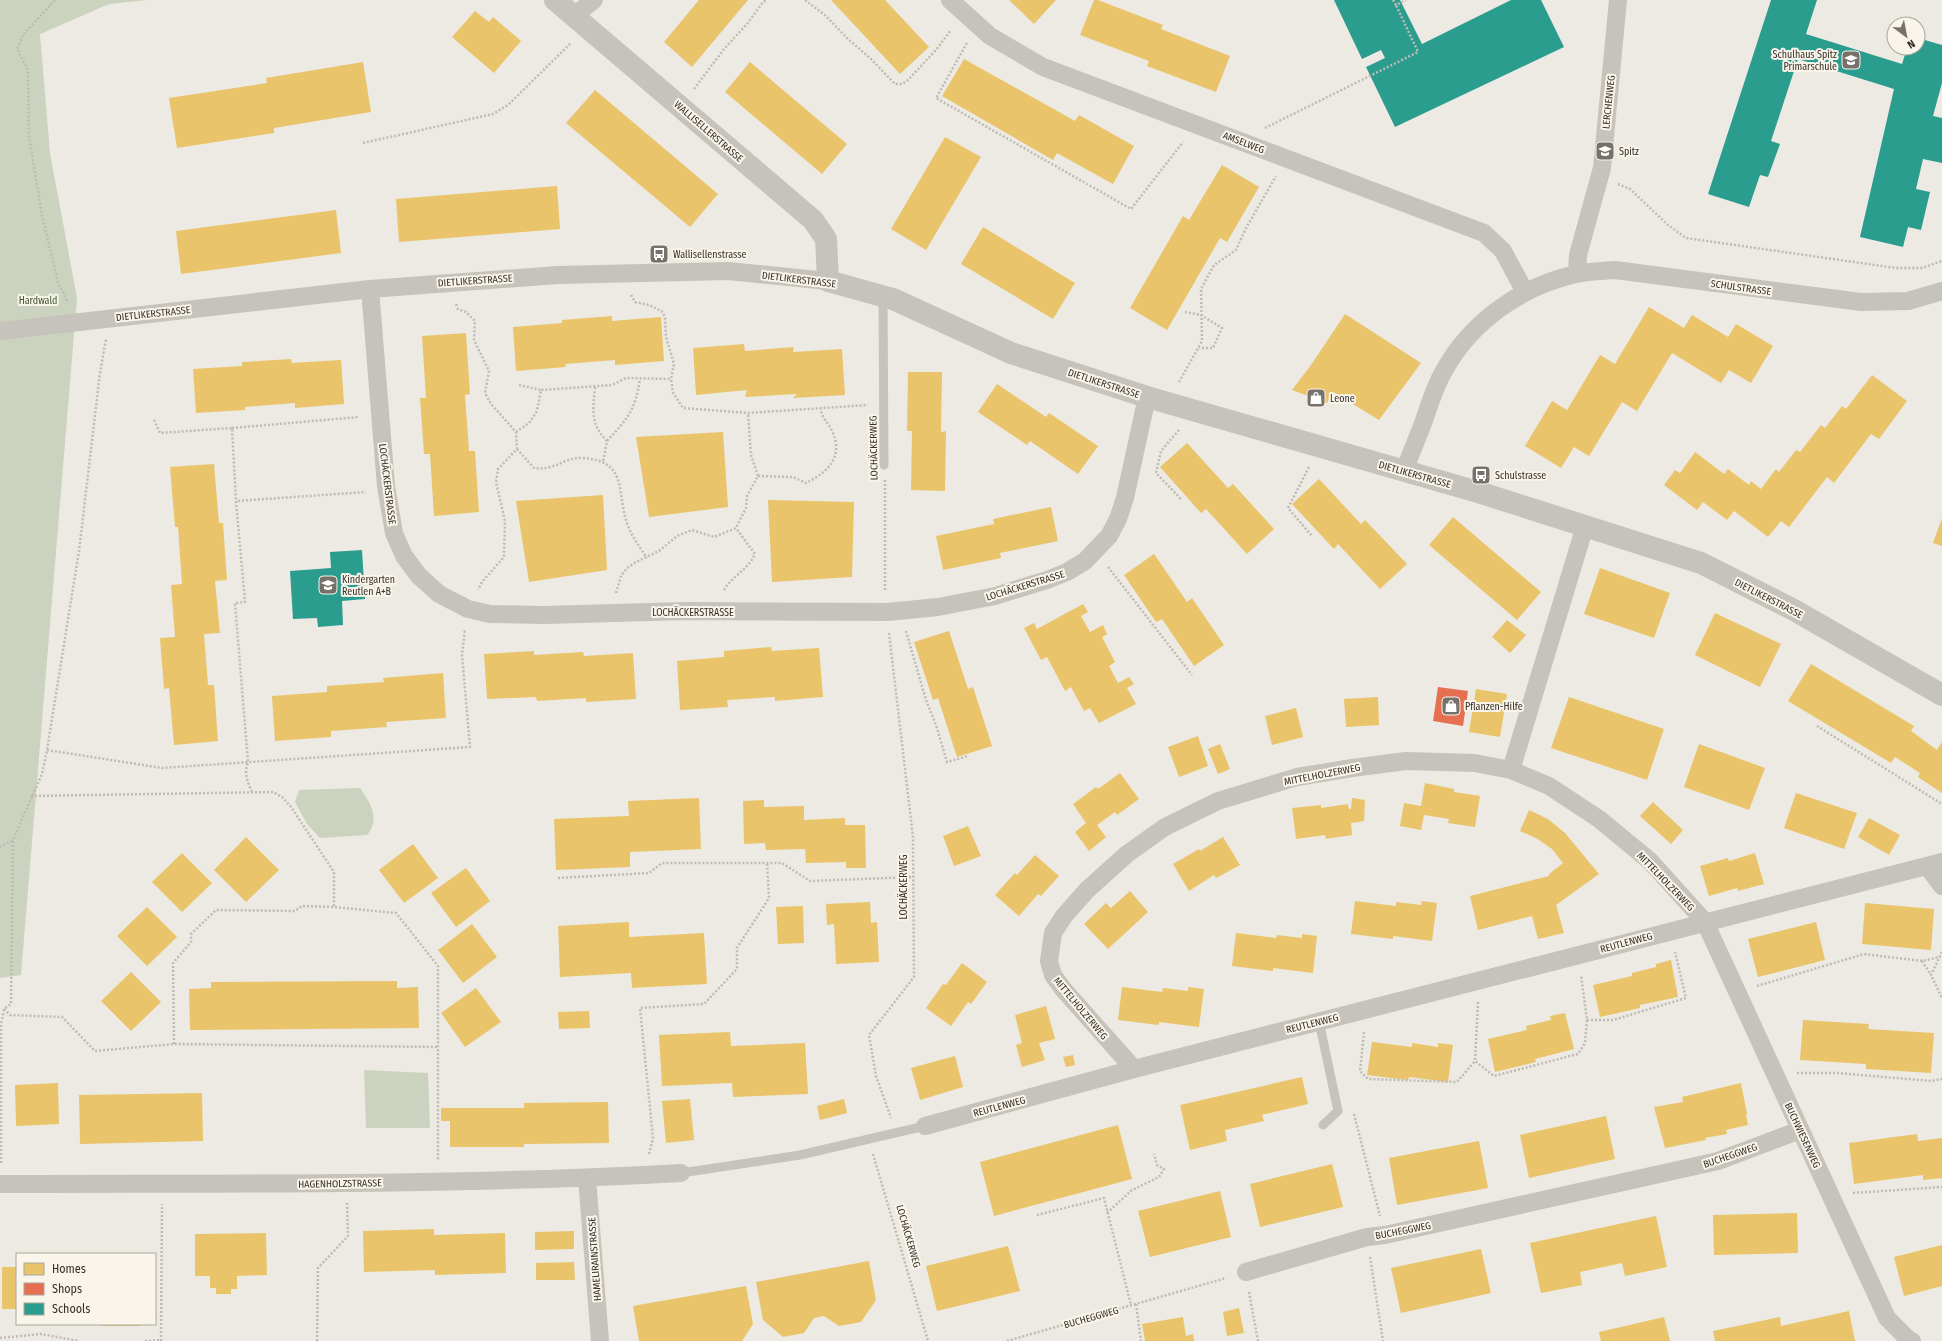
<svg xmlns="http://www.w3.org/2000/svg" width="1942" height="1341" font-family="'Fira Sans Condensed',sans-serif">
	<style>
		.green { fill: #cbd3be }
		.homes { fill: #e9c46a }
		.shops { fill: #e76f51 }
		.schools { fill: #2a9d8f }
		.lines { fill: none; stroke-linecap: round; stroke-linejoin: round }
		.path { stroke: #bfbbb4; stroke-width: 2.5; stroke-dasharray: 2 2; stroke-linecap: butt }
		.service { stroke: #c6c2bc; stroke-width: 9 }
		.minor { stroke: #c6c2bc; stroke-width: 18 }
		.tertiary { stroke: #c6c2bc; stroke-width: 22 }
		.labels { text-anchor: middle; stroke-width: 4; stroke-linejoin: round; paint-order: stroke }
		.poi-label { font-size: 10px; fill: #37302a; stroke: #f9f5eb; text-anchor: start }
		.street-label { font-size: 10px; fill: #37302a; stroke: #f9f5eb }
		.park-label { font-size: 10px; fill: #41542f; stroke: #f9f5eb }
	</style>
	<rect width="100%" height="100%" fill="#edeae3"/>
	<path class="green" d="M0 0H148L109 4 40 34 50 153 77 298 21 975 0 978Z
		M360 788C370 802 381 819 367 835L320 838 307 824 295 802 299 790Z
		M364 1070 428 1073 430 1128H366Z"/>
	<path class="homes" d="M699 0H748L692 67 664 42Z
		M831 0H885L929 47 900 74Z
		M1009 0H1056L1034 24Z
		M1094 0H1098L1163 25 1161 29 1230 56 1216 92 1147 66 1149 61 1080 35Z
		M475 11 489 22 493 17 521 41 494 73 452 37Z
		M964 59 1075 121 1079 115 1134 146 1113 184 1057 153 1053 160 942 96Z
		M363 62 371 112 274 128V133L177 148 169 98 267 83 266 78Z
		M750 62 847 144 822 174 725 92Z
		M595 90 718 194 690 227 566 123Z
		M945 137 981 157 926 250 891 229Z
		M1222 165 1259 187 1227 242 1220 238 1167 330 1130 308 1183 216 1189 220Z
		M557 186 560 229 399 242 396 199Z
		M336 210 341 253 181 274 176 231Z
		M983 227 1075 283 1053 319 961 264Z
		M1649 307 1684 328 1692 315 1728 337 1736 324 1773 346 1751 383 1729 370 1721 383 1672 353 1637 411 1622 402 1589 456 1574 447 1561 468 1525 446 1552 401 1567 410 1600 355 1615 364Z
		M1345 314 1421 363 1379 420 1333 392 1327 403 1292 390 1311 365Z
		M612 316V321L661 317 664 361 615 365V360L565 364 566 367 516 371 513 327 562 323V320Z
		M466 333 470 394 465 395 469 451H475L479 512 434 516 430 454H424L420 398H426L422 336Z
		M744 344 745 351 794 347 793 352 842 349 845 395 793 398 797 394 745 397 747 390 696 395 693 348Z
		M291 359 292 363 341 360 344 404 295 408V403L245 407V410L196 413 193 369 242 366V362Z
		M908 372H942L941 432 946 431 945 491 911 490 912 431H907Z
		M1872 375 1907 401 1879 439 1871 434 1834 483 1827 477 1789 527 1781 521 1768 537 1734 511 1727 520 1703 502 1697 510 1664 485 1675 470 1680 473 1695 452 1724 474 1728 469 1749 485 1751 481 1761 489 1776 469 1779 472 1796 450 1800 452 1821 425 1825 428 1842 406 1846 409Z
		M997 384 1046 417 1049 413 1098 446 1078 474 1030 441 1027 445 978 412Z
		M723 432 728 507 649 517 636 437Z
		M1187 443 1228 488 1233 484 1274 529 1247 554 1206 509 1201 513 1160 467Z
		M214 464 219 523H223L227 580 215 581 220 633 204 634 208 685H214L218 741 174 745 169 688 164 689 160 638 175 637 171 585 182 584 178 527H175L170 467Z
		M1319 479 1361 524 1365 520 1407 564 1380 589 1338 544 1334 549 1292 504Z
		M603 495 607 570 529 582 516 501Z
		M768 500 854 502 852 577 772 582Z
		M1051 507 1058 541 1000 553 1001 558 943 570 936 536 994 524 993 519Z
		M1453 517 1541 592 1517 620 1429 545Z
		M1942 518V546L1933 543Z
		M1154 554 1187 602 1192 598 1224 645 1194 666 1162 619 1156 622 1124 575Z
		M1600 568 1670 593 1654 638 1584 614Z
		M1083 604 1088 612 1081 616 1090 632 1103 625 1107 634 1102 637 1115 662 1109 666 1118 683 1129 677 1134 684 1127 688 1136 704 1099 723 1090 708 1084 711 1071 687 1065 691 1047 657 1041 660 1024 628 1034 623 1037 629Z
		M1715 613 1781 644 1760 687 1695 655Z
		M1507 620 1526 635 1510 653 1492 637Z
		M949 631 968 689 973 687 992 746 957 757 938 698 933 700 914 642Z
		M771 647 772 651 819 648 823 697 775 701V697L727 700 728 707 680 710 677 661 724 657V651Z
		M534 651V655L583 652 584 656 633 653 636 699 586 702V698L537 701 536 697 487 699 484 654Z
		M1811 664 1914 726 1911 731 1937 750 1942 742V793L1918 777 1920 773 1895 757 1891 763 1788 701Z
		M443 673 446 718 386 722 387 727 331 731V737L275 741 272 696 327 692V686L384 682 383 678Z
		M1476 689 1507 694 1500 737 1469 732Z
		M1378 697 1379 725 1346 727 1344 699Z
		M1569 697 1664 729 1647 780 1551 748Z
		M1296 708 1303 737 1272 745 1265 716Z
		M1198 736 1208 766 1179 777 1168 747Z
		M1220 744 1230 769 1218 774 1208 749Z
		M1699 744 1765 768 1749 810 1684 787Z
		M1120 773 1139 799 1117 815 1115 812 1097 825 1106 837 1089 851 1075 832 1086 823 1073 804 1096 787 1098 789Z
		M1425 783 1454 789V792L1480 796 1475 827 1448 823 1449 819 1424 815 1421 830 1400 826 1404 803 1421 806Z
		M1796 793 1857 813 1844 849 1784 828Z
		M699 798 701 849 630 852V867L556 870 554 819 629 816 628 801Z
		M1352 798 1365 800 1364 821 1351 823 1352 835 1326 839 1325 835 1296 839 1292 808 1321 805V808L1348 804 1349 809H1351Z
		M764 800V807L804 806V820L845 818V825H865L866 868H846V862L806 863 805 849 766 850 765 843 744 844 743 801Z
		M1653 802 1683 830 1671 844 1640 816Z
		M1529 810 1548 819 1565 833 1599 874 1556 905 1564 933 1538 939 1532 916 1478 930 1470 896 1549 876V874L1563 863 1552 849 1536 838 1520 831Z
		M1869 818 1900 835 1889 855 1858 837Z
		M968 826 981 856 954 866 943 836Z
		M246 837 279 870 246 902 214 870Z
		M1223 837 1240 865 1216 878 1214 875 1189 891 1173 864 1199 849 1200 851Z
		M413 844 438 878 404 903 379 870Z
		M182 853 212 883 182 912 152 882Z
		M1755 853 1764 884 1738 891 1737 888 1709 896 1700 866 1728 858 1729 861Z
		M1035 855 1059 876 1041 896 1038 894 1019 916 995 895 1015 873 1017 875Z
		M466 868 490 901 456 927 431 893Z
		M1130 891 1148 912 1108 949 1084 924 1106 903 1111 908Z
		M1355 901 1396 906V902L1421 905 1422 901 1437 903 1432 941 1393 936V939L1351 934Z
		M870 902 871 923 877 922 879 962 836 964 834 924 827 925 826 904Z
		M1865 903 1934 909 1931 950 1862 944Z
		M803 906 804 943 778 944 776 907Z
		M147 907 177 937 147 966 117 936Z
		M629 922V937L704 933 707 984 632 988 631 973 560 977 558 926Z
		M1816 922 1825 960 1758 977 1748 939Z
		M472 924 497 957 463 983 438 950Z
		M1236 933 1276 938 1277 935 1302 938V934L1317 936 1313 973 1273 968V971L1232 966Z
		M1671 960 1678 997 1640 1005V1008L1600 1017 1593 985 1632 976V973L1656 967V964Z
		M962 963 987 982 971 1004 968 1002 951 1026 926 1008 943 984 946 985Z
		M131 972 161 1002 131 1031 101 1001Z
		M397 981V988L418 987 419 1028 190 1030 189 989 211 988V982Z
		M1122 987 1162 992 1163 988 1188 991V987L1204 989 1199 1027 1159 1022V1025L1118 1020Z
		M476 988 501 1022 465 1047 441 1013Z
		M1046 1006 1055 1039 1039 1043 1045 1060 1022 1067 1016 1045 1022 1043 1015 1015Z
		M589 1011 590 1028 559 1029 558 1012Z
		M1565 1013 1574 1049 1535 1059 1536 1062 1495 1072 1488 1039 1527 1030 1526 1026 1551 1020 1550 1016Z
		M1803 1020 1869 1024 1868 1029 1934 1033 1931 1073 1866 1069V1064L1800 1060Z
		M730 1032 731 1046 805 1043 808 1094 733 1097 732 1083 662 1086 659 1035Z
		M1372 1042 1412 1047V1043L1438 1047V1043L1453 1045 1448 1082 1409 1077 1408 1080 1367 1075Z
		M1073 1055 1075 1065 1066 1067 1063 1057Z
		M955 1056 963 1087 920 1100 911 1068Z
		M1302 1077 1308 1104 1262 1115 1264 1121 1225 1130 1227 1141 1190 1150 1180 1105Z
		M58 1083 59 1124 16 1126 15 1085Z
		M1741 1083 1747 1114H1746L1748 1125 1726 1130 1727 1134 1705 1138 1706 1140 1665 1148 1654 1107 1683 1102 1682 1097Z
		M202 1093 203 1141 80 1144 79 1095Z
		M690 1099 694 1140 666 1143 662 1101Z
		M844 1099 847 1113 820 1120 817 1106Z
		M608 1102 609 1143 524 1144V1147H450V1121H441V1108H524V1103Z
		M1606 1116 1615 1159 1529 1178 1520 1135Z
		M1118 1125 1132 1179 994 1216 980 1162Z
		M1917 1134 1918 1141 1942 1138V1178L1923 1180V1175L1854 1184 1849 1143Z
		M1479 1141 1488 1188 1397 1205 1389 1158Z
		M1332 1164 1343 1207 1260 1227 1250 1184Z
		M1220 1191 1231 1237 1150 1257 1138 1211Z
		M1797 1213 1798 1253 1714 1255 1713 1215Z
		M1656 1216 1667 1267 1625 1276 1622 1263 1580 1272 1582 1285 1541 1293 1530 1243Z
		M434 1229V1235L505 1233 506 1273 435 1275V1270L364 1272 363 1231Z
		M574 1231V1249L535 1250V1232Z
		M266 1233 267 1275 237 1276V1289H231V1294H216V1288H210V1276H195V1234Z
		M1942 1245V1286L1904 1296 1894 1257Z
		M1008 1246 1020 1291 937 1311 926 1266Z
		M1481 1249 1491 1293 1401 1313 1391 1268Z
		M869 1261 876 1300 861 1322 839 1326 824 1316 814 1318 804 1333 783 1337 763 1320 756 1282Z
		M574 1262 575 1280H536V1263Z
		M2 1267H17V1309H2Z
		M746 1286 753 1324 742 1341H639L633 1306Z
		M1239 1308 1244 1333 1227 1336 1223 1312Z
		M1849 1311 1855 1341H1715L1713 1331 1780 1317 1781 1326Z
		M1183 1317 1186 1336 1193 1334 1194 1341H1145L1142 1324Z
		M1664 1317 1670 1341H1601L1599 1332Z
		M102 1324H139V1326H102Z"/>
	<path class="shops" d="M1438 687 1468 691 1463 726 1433 721Z"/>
	<path class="schools" d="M1334 0H1400L1422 44 1511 0H1541L1564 47 1395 127 1366 67 1385 58 1381 50 1362 59Z
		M1771 0H1817L1806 34 1902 64 1907 48H1918V38L1942 45V83L1933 116 1942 118V163L1923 159 1916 189 1930 192 1921 230 1908 227 1903 247 1860 237 1894 89 1798 59 1771 141 1780 144 1768 177 1760 175 1749 207 1708 194Z
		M362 550 365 599 342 601 343 625 318 627 317 618 293 619 290 571 331 568 330 552Z"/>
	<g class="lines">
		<path class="path" d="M55 0 23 35 17 49 28 70 29 136 42 215 58 282 68 303
			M805 0 825 15 847 38 871 59 895 84H902L907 81 936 50 951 30
			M1393 0 1396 5 1406 0
			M967 43 936 98 1131 209 1183 142
			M694 89 724 49 747 24 763 2 767 0
			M1265 128 1418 52 1396 5
			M363 143 493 114 508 105 571 43
			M1618 184 1630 189 1668 225 1686 238 1896 268H1922L1942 261
			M631 295 635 302 649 305 663 312 665 318 666 337 674 364 671 379 673 393 683 408 748 413 868 405
			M456 304 458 309 466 312 475 321 474 340 489 371 485 393 491 404 516 432 517 449 498 469 496 482 505 521 504 557 482 582 478 590
			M1185 312 1201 315 1222 328 1213 348H1199
			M1179 382 1202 341 1201 289 1214 265 1236 250 1246 228 1276 176
			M519 385 541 390
			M595 387C593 410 590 424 607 441L603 462
			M154 420 160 433 232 428 236 501
			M232 428 359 417
			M1179 430 1161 451 1156 473 1181 499
			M516 432 529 423 537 411 541 390 612 385 626 378 671 379
			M607 441C628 418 635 411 640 379
			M517 449 534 468C555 471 564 457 583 458 627 461 617 490 626 520 630 534 639 546 647 558
			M1309 467 1288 508 1312 536
			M758 476 793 477 806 483C828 472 844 457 832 431 829 423 821 418 821 409
			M885 480V592
			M1108 567 1192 675
			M724 590C732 576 748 570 755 554L736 528
			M616 593 621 576 627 568 636 562 659 551 677 536 692 530 714 537 736 528 746 508 747 496 758 476 751 455 748 413
			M906 631 926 700 936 725 947 762 968 756
			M889 633 913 837 914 977 869 1035 876 1076 891 1118
			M1817 726 1942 804
			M47 750 162 768 470 747 462 655 465 629
			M252 792C247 781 244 773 248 762L235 603 245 602 236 501 366 492
			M31 796 273 792 282 797 291 807 334 872V907
			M0 847 13 840
			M558 878 649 873 662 863H782L810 881 913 877
			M1942 952 1931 975 1942 998
			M1922 961 1931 975
			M1757 986 1864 954 1922 961 1940 957
			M1478 1002 1475 1061 1494 1076 1578 1054 1585 1043 1587 1020 1581 975
			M4 1009 10 1015 62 1017 95 1051 174 1044 438 1047
			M1587 1020H1613L1686 998 1675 952
			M1364 1032 1360 1071 1368 1079 1457 1082 1475 1061
			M174 1044 173 963 191 942V934L216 910 295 911 302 906 334 907 396 913 438 966V1160
			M1797 1073H1838L1931 1081 1942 1079
			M1354 1114 1380 1216
			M649 1154 653 1138 640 1008 704 1004 737 969V948L769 898 767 863
			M873 1154 928 1341
			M1 1163V1024L4 1009 11 1004 13 840 42 774 47 750 79 551 100 373 106 339
			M1853 1193 1942 1187
			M1107 1213 1132 1190 1159 1177 1164 1169 1157 1165 1154 1154
			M1037 1215 1104 1198 1131 1305
			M1370 1257 1383 1341
			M1249 1292 1258 1341
			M1136 1304 1141 1341
			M0 1338 41 1334 79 1341
			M145 1341 161 1340
			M161 1341 162 1204
			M317 1341 318 1268 348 1236 347 1203
			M1007 1341 1226 1278"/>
		<path class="service" d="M883 296 884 465
			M1319 1021 1338 1111 1323 1125
			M681 1173 800 1155 925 1126"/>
		<path class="minor" d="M950 0 990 36 1043 67 1484 233 1503 251 1525 292
			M575 15 594 0
			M1577 274 1578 255 1602 168 1618 0
			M370 289 386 486 394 533 404 556 419 576 439 594 468 609 490 614 544 615 686 611 887 612 938 607 995 596 1047 580 1067 572 1085 561 1109 536 1118 519 1125 498 1147 397
			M0 331 370 289 558 275 728 271 828 281
			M1404 471C1410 456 1416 441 1422 426 1429 407 1434 387 1445 369 1472 321 1522 286 1576 274 1589 271 1603 271 1615 270L1861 302 1908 301 1942 291
			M1511 770 1585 526
			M1927 866 1942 886
			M1134 1069 1063 989 1053 975 1049 961 1053 933 1064 916 1087 890 1127 854 1165 827 1218 801 1297 777 1352 768 1406 761 1475 763 1511 770 1549 786 1599 819 1650 861 1705 922 1887 1318 1909 1340 1912 1341
			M925 1126 1134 1069 1942 862
			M587 1178 600 1341
			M0 1184C227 1183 454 1186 681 1173
			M1246 1272 1367 1237 1385 1235 1718 1161 1800 1130"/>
		<path class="tertiary" d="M555 0 813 220 826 239 828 281 893 299 1011 353 1147 397 1478 492 1701 563 1794 610 1942 695"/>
	</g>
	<defs>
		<g id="school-square" transform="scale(1)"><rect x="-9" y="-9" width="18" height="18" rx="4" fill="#77716b" stroke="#f9f5eb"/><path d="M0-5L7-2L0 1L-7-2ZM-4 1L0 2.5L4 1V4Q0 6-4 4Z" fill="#fff"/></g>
		<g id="bus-square" transform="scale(1)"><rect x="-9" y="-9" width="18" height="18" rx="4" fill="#77716b" stroke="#f9f5eb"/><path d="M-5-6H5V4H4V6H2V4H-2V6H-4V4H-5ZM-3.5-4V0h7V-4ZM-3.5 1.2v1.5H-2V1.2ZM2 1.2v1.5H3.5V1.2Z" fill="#fff"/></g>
		<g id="shop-square" transform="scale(1)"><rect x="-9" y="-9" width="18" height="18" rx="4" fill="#77716b" stroke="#f9f5eb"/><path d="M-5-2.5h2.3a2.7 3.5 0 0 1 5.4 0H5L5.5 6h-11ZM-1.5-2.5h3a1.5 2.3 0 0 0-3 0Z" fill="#fff"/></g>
	</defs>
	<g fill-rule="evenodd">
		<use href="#school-square" x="1851" y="60"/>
		<use href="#school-square" x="1605" y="151"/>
		<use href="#bus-square" x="659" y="254"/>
		<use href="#shop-square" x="1316" y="398"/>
		<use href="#bus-square" x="1481" y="475"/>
		<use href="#school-square" x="328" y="585"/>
		<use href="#shop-square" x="1451" y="706"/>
	</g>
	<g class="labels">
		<g class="poi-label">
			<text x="1837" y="58" text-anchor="end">Schulhaus Spitz<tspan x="1837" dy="12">Primarschule</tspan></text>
			<text x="1619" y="155">Spitz</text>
			<text x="673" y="258">Wallisellenstrasse</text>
			<text x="1330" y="402">Leone</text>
			<text x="1495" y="479">Schulstrasse</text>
			<text x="342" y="583">Kindergarten<tspan x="342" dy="12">Reutlen A+B</tspan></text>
			<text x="1465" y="710">Pflanzen-Hilfe</text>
		</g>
		<g class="street-label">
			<text transform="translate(1608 102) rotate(-84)" y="4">LERCHENWEG</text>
			<text transform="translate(709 131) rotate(41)" y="4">WALLISELLERSTRASSE</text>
			<text transform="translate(1244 142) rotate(21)" y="4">AMSELWEG</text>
			<text transform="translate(799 279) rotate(7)" y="4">DIETLIKERSTRASSE</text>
			<text transform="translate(475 280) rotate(-4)" y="4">DIETLIKERSTRASSE</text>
			<text transform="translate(1741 287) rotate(8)" y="4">SCHULSTRASSE</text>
			<text transform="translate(153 313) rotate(-6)" y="4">DIETLIKERSTRASSE</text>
			<text transform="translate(1104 383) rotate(18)" y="4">DIETLIKERSTRASSE</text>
			<text transform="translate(873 448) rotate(-91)" y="4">LOCHÄCKERWEG</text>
			<text transform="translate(1415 474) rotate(16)" y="4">DIETLIKERSTRASSE</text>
			<text transform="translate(388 484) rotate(83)" y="4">LOCHÄCKERSTRASSE</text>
			<text transform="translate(1025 585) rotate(-17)" y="4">LOCHÄCKERSTRASSE</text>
			<text transform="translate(1769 598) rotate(27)" y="4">DIETLIKERSTRASSE</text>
			<text x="693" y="616">LOCHÄCKERSTRASSE</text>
			<text transform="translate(1322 774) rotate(-11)" y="4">MITTELHOLZERWEG</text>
			<text transform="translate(1666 881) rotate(46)" y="4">MITTELHOLZERWEG</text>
			<text transform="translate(903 887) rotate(-90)" y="4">LOCHÄCKERWEG</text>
			<text transform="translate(1626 942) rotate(-15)" y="4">REUTLENWEG</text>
			<text transform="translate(1081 1008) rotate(50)" y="4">MITTELHOLZERWEG</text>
			<text transform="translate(1312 1023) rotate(-14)" y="4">REUTLENWEG</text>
			<text transform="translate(999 1106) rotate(-15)" y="4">REUTLENWEG</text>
			<text transform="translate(1803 1135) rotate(65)" y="4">BUCHWIESENWEG</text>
			<text transform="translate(1730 1155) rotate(-19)" y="4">BUCHEGGWEG</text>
			<text transform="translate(340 1183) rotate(-1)" y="4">HAGENHOLZSTRASSE</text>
			<text transform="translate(1403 1230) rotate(-11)" y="4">BUCHEGGWEG</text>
			<text transform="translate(909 1236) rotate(74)" y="4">LOCHÄCKERWEG</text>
			<text transform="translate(594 1259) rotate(-94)" y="4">HAMELIRAINSTRASSE</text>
			<text transform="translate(1091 1317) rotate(-16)" y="4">BUCHEGGWEG</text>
		</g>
		<g class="park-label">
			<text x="38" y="304">Hardwald</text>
		</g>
	</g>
	<rect x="16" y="1253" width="140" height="72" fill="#f9f5eb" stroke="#aba69e"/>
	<rect x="24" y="1263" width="20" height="12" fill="#e9c46a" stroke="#aba69e"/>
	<text x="52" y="1273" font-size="12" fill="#37302a">Homes</text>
	<rect x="24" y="1283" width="20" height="12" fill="#e76f51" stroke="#aba69e"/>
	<text x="52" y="1293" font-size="12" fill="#37302a">Shops</text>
	<rect x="24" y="1303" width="20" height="12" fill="#2a9d8f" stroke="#aba69e"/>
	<text x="52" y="1313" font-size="12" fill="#37302a">Schools</text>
	<g transform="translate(1906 36) rotate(148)"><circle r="19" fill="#f9f5eb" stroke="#aba69e"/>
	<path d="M0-3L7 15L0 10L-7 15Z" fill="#77716b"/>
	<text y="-6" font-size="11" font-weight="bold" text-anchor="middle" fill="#37302a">N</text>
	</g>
</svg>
